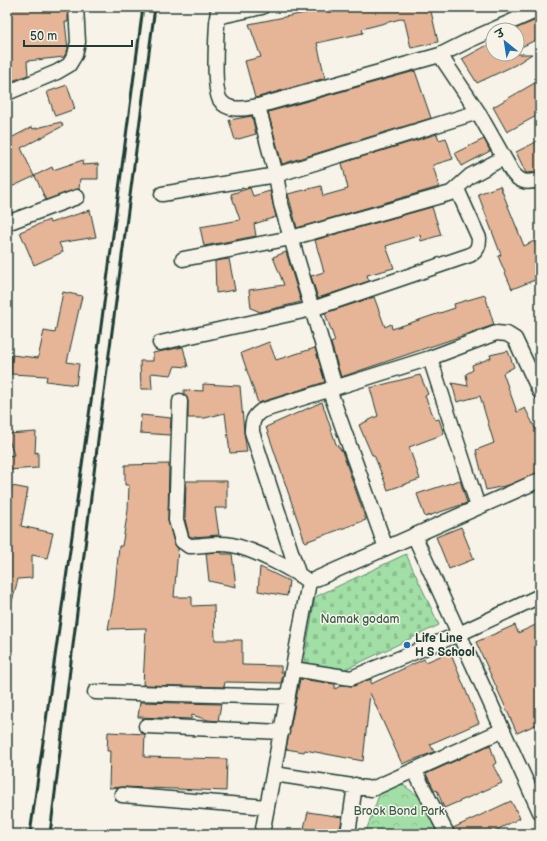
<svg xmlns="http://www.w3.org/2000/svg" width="547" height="841" font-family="'Balsamiq Sans','Playpen Sans Deva',sans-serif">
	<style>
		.cemetery { fill: url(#cemetery-stones); stroke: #608e6d }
		.park { fill: url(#park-crowns); stroke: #608e6d }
		.building { fill: #e6b597; stroke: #1f3d34 }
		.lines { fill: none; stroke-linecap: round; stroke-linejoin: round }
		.minor-casing { stroke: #1f3d34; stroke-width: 17 }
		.minor { stroke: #f7f3e8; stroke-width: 14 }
		.rail { stroke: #1f3d34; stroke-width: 3 }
		.poi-dot { fill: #1f6fb2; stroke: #f7f3e8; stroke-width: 1.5 }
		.labels { text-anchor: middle; stroke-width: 3; stroke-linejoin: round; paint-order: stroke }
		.park-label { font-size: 12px; fill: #395d4b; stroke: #f7f3e8 }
		.poi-label { font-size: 12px; font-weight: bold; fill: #1f3d34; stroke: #f7f3e8; text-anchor: start }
	</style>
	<defs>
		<pattern id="cemetery-stones" width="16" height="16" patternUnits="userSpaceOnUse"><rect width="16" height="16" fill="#a2dfa6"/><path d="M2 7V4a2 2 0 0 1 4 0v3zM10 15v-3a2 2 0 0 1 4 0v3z" fill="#8bc090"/></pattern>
		<pattern id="park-crowns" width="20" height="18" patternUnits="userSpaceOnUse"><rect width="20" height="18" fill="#a2dfa6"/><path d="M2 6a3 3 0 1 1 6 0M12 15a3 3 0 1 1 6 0" fill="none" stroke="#8bc090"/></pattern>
	</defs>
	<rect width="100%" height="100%" fill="#f7f3e8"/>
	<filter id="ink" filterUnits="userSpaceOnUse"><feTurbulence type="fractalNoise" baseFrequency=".025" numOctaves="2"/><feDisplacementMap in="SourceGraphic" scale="8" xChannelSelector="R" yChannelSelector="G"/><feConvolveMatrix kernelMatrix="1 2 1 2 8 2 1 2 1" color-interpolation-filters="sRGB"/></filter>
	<g filter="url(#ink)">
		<path class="cemetery" d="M406 554 439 625 344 670 304 662 315 597Z"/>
		<path class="park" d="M395 779 421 798 443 832 438 834H365L382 787Z"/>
		<path class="building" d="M7 7H68V22H65L68 49 64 57 27 61 28 75 7 83Z
			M320 7H386L387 10 402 7H430L438 42 411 48 404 18 362 29 363 33 317 43 325 78 255 98 245 61 261 57 249 24 310 12 309 10Z
			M539 19 540 38 517 49V28Z
			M493 42V54H532L515 65 477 83 462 59Z
			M415 71 431 118 282 164 268 112Z
			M540 80V114L507 132 493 107Z
			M67 85 75 109 55 116 47 92Z
			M252 116 256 134 235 140 229 120Z
			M61 122 63 126 21 148 34 176 52 167 53 170 83 160 82 165 98 164V179H80L79 189 46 200 35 176 7 189V140L32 127 33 129Z
			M437 134 439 140 446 138 453 159 433 165 439 187 297 228 288 194 321 186 323 196 348 189 342 163Z
			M484 139 490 151 462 166 455 153Z
			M540 140V172L526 173 516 152Z
			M500 186 524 246 534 241 540 256V278L512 289 498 256 501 255 478 194Z
			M250 188 253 196 270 191 276 217 254 224 256 236 204 246 200 227 240 220 231 194Z
			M432 207 441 235 421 241 420 235 386 246 394 268 367 275 369 281 318 298 311 276 324 272 315 240Z
			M90 210 96 237 59 243 63 252 34 265 20 232 49 220 50 223Z
			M286 252 301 302 260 312 251 308 249 290 284 285 273 257Z
			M229 259 235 290 216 293 215 261Z
			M63 292 82 296 67 362 79 364 76 385 46 381 47 376 11 374 12 355 38 358 44 331 55 333Z
			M485 295 494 325 341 377 331 343 335 341 325 313 374 297 385 327 391 324 392 329 455 308 454 304Z
			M269 342 276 360 315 348 325 382 258 403 241 353Z
			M183 347 188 367 175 366 171 375 151 373 152 389H141L140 361H153V353Z
			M508 351 514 367 503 373 517 412 525 408 540 438V472L509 485 486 490 476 450 494 443 480 396 457 402 452 383 468 386 466 374 473 370 472 365 491 358 490 355Z
			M420 375 428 394 425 396 435 420 439 419 444 434 409 447 420 479 388 490 374 455H372L359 425 378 416 370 388Z
			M203 384 240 386 244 432 247 452 230 453 225 413 205 418H188V401L184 394V390L203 391Z
			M322 402 336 444 342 451 366 520 305 542 266 427Z
			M141 415 171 418 170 435 140 433Z
			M36 432 35 453 38 452V468L7 470V456L14 455 7 434Z
			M169 464 168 520 174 543 178 549 174 597H192V606L214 605 215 640H242V665L281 666V672H284L281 683 225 682 224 687 143 685 146 628 108 629 114 597 119 546H122L128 510 129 485H125V465Z
			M460 480 467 503 425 517 417 494Z
			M186 481H227V508H215L219 535 192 537 189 536 185 519Z
			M12 486 28 489 21 526 53 533 47 558 32 555V578L18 579 11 605H7V574L10 554 7 553V509Z
			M461 527 474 559 449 569 436 537Z
			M221 552 222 554H232L236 587 209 581 206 553Z
			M260 567 289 581 287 596 258 591Z
			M540 623V723L517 733 476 642 515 625 518 633Z
			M450 652 479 723 430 744 434 752 402 764 370 693 363 761 305 750 304 752 286 749 300 679 335 684V689L342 685 354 686 371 679V684L424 659 426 662Z
			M140 702 221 704 218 721 208 720 192 715 191 719 138 717Z
			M108 732 145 734 144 757 227 759 226 791 123 787 109 788 110 751H107Z
			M490 745 496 763 493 765 502 783 444 808 437 790 435 791 426 774Z
			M511 801 520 818 489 834H455L453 828Z
			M308 812 342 817 340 834H326L304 828Z"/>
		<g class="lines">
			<g class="minor-casing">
				<path id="minor" d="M218 7C217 25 212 87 220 100 228 113 247 108 258 106L440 55 472 39 540 9
					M217 17 262 7
					M440 55 478 112 512 172C520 183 527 183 540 180
					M7 93 57 72 69 65 75 55 78 42 76 7
					M258 106 276 175 281 204 335 387
					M162 194 276 175 478 112
					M7 223 77 197
					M183 259 291 238 451 193 470 176 503 158
					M160 343 312 309 470 255C477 251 479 247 479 238L457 189
					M430 358 478 507
					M329 389 386 548
					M180 401 176 520 182 541 189 546C202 546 218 542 232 545 252 549 293 569 309 582
					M414 535 540 812
					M298 573 252 432C252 422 253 417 261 411L430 358 496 333 507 334 515 339 540 392
					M309 582 540 480
					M293 669 351 678 459 634 540 596
					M95 692 288 697
					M146 726 282 732
					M414 770 447 834
					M274 774 372 789 503 730
					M122 795 267 807
					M262 834 309 582
					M348 834 355 785"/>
			</g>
			<use href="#minor" class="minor"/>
			<path class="rail" d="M30 834 93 387 143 7
				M50 834 102 407 155 7"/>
		</g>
	</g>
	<circle class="poi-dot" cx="407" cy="645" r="4"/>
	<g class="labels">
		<g class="park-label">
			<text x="360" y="623">Namak godam</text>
			<text x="399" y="815">Brook Bond Park</text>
		</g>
		<g class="poi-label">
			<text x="415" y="642">Life Line<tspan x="415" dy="14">H S School</tspan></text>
		</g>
	</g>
	<rect width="547" height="841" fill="none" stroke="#f7f3e8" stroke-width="24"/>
	<rect x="12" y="12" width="523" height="817" fill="none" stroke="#1f3d34" stroke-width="1.5" filter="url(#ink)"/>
	<g transform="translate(505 42) rotate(330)"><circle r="19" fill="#f7f3e8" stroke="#a1aaa0"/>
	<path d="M0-3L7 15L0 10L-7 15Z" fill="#1f6fb2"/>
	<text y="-6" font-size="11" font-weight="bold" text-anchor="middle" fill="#1f3d34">उ</text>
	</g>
	<path d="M24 40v6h108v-6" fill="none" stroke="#1f3d34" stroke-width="2"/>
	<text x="30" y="40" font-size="12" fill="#1f3d34" stroke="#f7f3e8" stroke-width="3" paint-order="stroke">50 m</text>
</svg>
